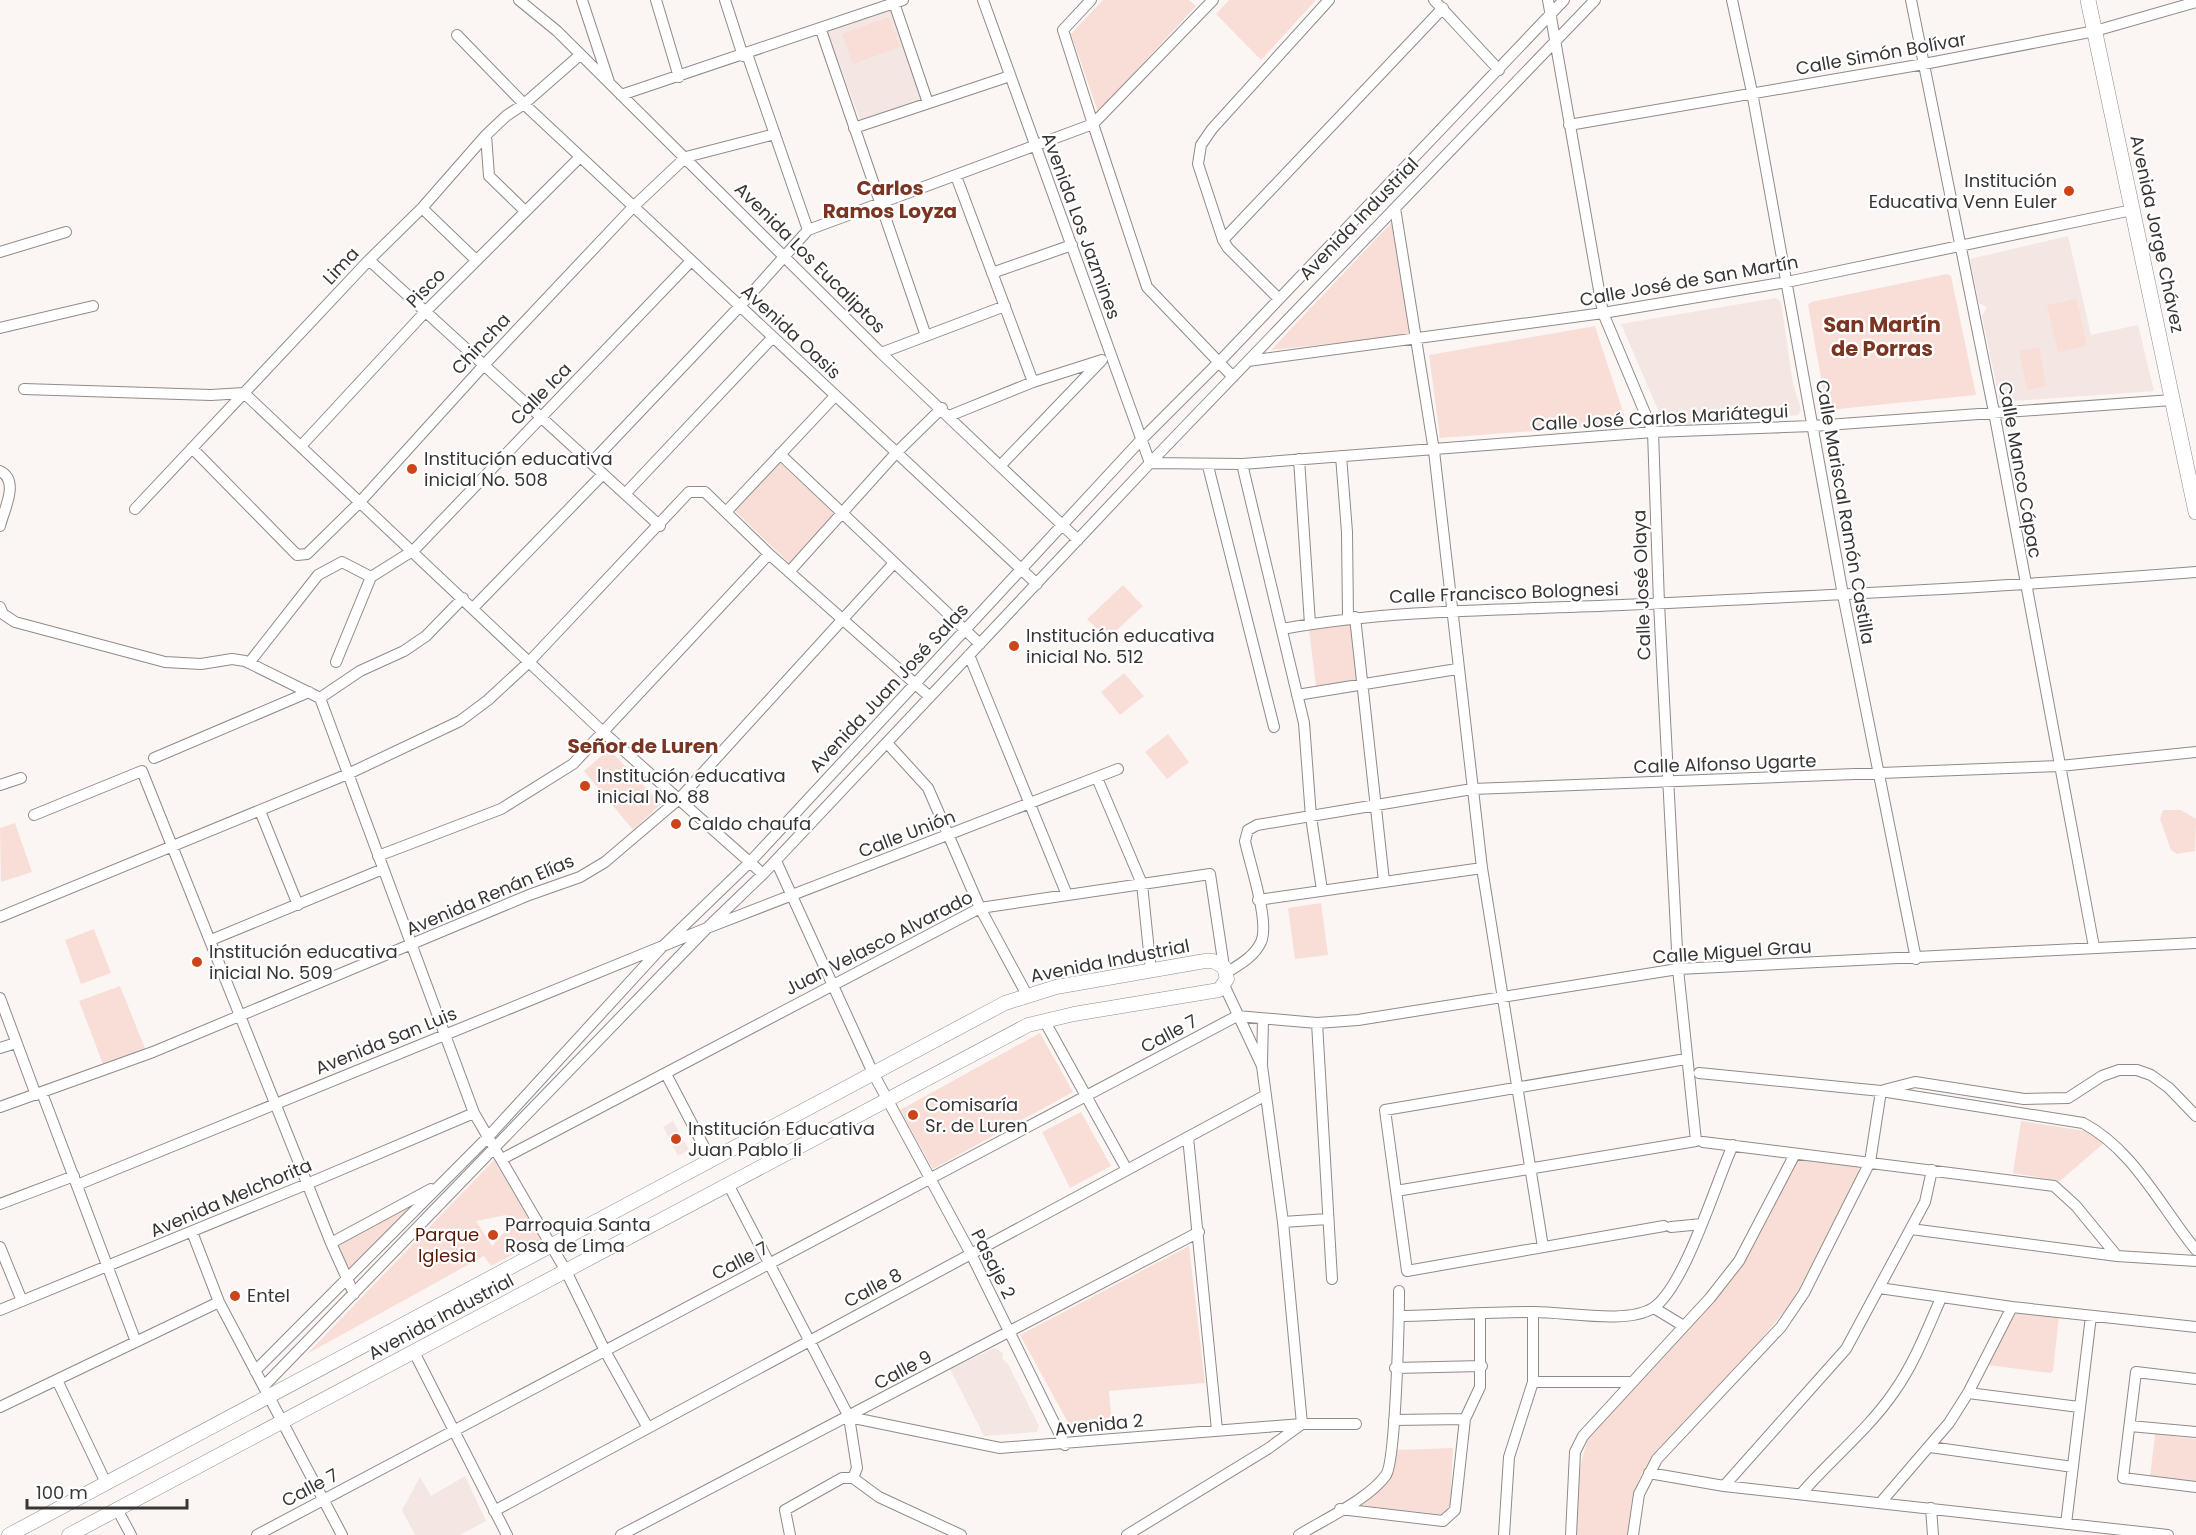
<svg xmlns="http://www.w3.org/2000/svg" width="2196" height="1535" font-family="Poppins,sans-serif">
	<style>
		.built { fill: #f4e6e2 }
		.green { fill: #f9ded7; fill-rule: evenodd }
		.lines { fill: none; stroke-linecap: round; stroke-linejoin: round }
		.minor-casing { stroke: #8f8b89; stroke-width: 12 }
		.tertiary-casing { stroke: #8f8b89; stroke-width: 15 }
		.secondary-casing { stroke: #8f8b89; stroke-width: 16 }
		.minor { stroke: #fff; stroke-width: 10 }
		.tertiary { stroke: #fff; stroke-width: 14 }
		.secondary { stroke: #fff; stroke-width: 15 }
		.poi-dot { fill: #cd441b; stroke: #fff; stroke-width: 2 }
		.labels { text-anchor: middle; stroke-width: 4.5; stroke-linejoin: round; paint-order: stroke }
		.street-label { font-size: 18px; fill: #383635; stroke: #fff }
		.poi-label { font-size: 18px; fill: #383635; stroke: #fff; text-anchor: start }
		.park-label { font-size: 18px; fill: #581805; stroke: #fff }
		.neighbourhood-label { font-size: 20px; font-weight: bold; fill: #793522; stroke: #fff }
		.quarter-label { font-size: 21px; font-weight: bold; fill: #793522; stroke: #fff }
	</style>
	<rect width="100%" height="100%" fill="#fbf6f4"/>
	<path class="built" d="M892 8 923 100 860 120 827 32Z
		M2068 236 2091 335 2138 325 2154 391 2000 402 1982 316 1987 307 1979 303 1970 259Z
		M1776 298 1781 302 1793 384 1801 410 1798 415 1665 426 1621 324Z
		M673 1121 689 1150 678 1156 663 1127Z
		M995 1348 1003 1353 1002 1358 1008 1364 1039 1426 1037 1432 984 1436 950 1369Z
		M465 1476 486 1521 460 1535H415L402 1510 420 1477 431 1496Z"/>
	<path class="green" d="M1103 0H1189L1196 6 1098 112 1071 34Z
		M1229 0H1316L1261 60 1216 14Z
		M889 17 900 47 853 64 842 34Z
		M1394 220 1411 335 1271 350Z
		M1947 274 1951 276 1976 395 1829 410 1826 406 1808 305 1811 302Z
		M2076 299 2087 346 2058 352 2047 305Z
		M1595 326 1627 424 1440 438 1429 355Z
		M2039 347 2046 386 2027 390 2019 351Z
		M780 462 836 516 790 564 734 510Z
		M1123 585 1143 606 1107 639 1087 619Z
		M1352 623 1358 680 1316 686 1309 630Z
		M1124 673 1144 696 1120 715 1101 692Z
		M1168 734 1189 762 1167 779 1145 752Z
		M609 749 661 804 633 830 584 771Z
		M2163 810H2181L2196 819 2195 851 2177 854 2171 850 2160 819Z
		M15 823 32 872 1 882 0 828Z
		M1321 903 1328 955 1295 959 1288 908Z
		M94 929 111 973 81 984 65 940Z
		M120 986 146 1051 104 1067 79 1001Z
		M1040 1033 1073 1092 933 1169 900 1110Z
		M1081 1112 1111 1166 1070 1188 1042 1132Z
		M2021 1121 2085 1131 2104 1143 2060 1181 2013 1173Z
		M1801 1158 1856 1165 1859 1169 1858 1176 1792 1302 1748 1355 1653 1455 1639 1479 1631 1505 1629 1535H1576C1577 1498 1576 1465 1592 1430L1736 1273 1749 1254 1797 1159Z
		M494 1160 541 1240 491 1266 484 1256 307 1354ZM506 1215 511 1224 492 1246 476 1221Z
		M426 1196 348 1273 335 1247Z
		M1189 1246 1205 1383 1109 1391 1112 1425 1071 1428 1020 1335Z
		M2019 1310 2059 1316 2053 1371 2050 1373 1988 1365 2013 1314Z
		M2155 1434 2196 1439V1483L2150 1477Z
		M1453 1448 1450 1511 1446 1515 1357 1505C1372 1478 1395 1494 1396 1450Z"/>
	<g class="lines">
		<g class="minor-casing">
			<path id="minor" d="M519 0 557 31 881 353 1078 540
				M582 0 609 82
				M656 0 679 77
				M725 0 743 56
				M893 0 928 103
				M983 0 1150 463
				M1213 0 1093 124 1147 287 1233 377
				M1434 0 1499 70
				M1732 0 1752 92 1843 595 1916 959
				M1911 0 1994 412 2094 947
				M821 30 926 336
				M457 35 524 104 1037 584
				M747 54 808 230
				M621 95 903 0
				M1569 125 1924 64 2095 31 2196 2
				M854 128 1010 76
				M486 135 489 176 524 210
				M956 176 1033 382
				M422 208 476 260
				M1395 208 1434 451 1482 868 1543 1247
				M1223 240 1443 8
				M0 252 66 232
				M369 260 660 526
				M992 273 1072 245
				M1279 299 1228 248 1223 240 1198 164 1201 145 1212 129 1329 0
				M0 328 93 306
				M881 353 1005 306
				M1248 361 1603 313 1787 282 2132 210
				M24 389 211 395 244 393 603 732 763 874
				M949 416 1033 382 1102 360
				M1139 442 1220 361 1564 0
				M301 446 426 311 580 157
				M192 448 297 555 307 554 359 503 484 365 633 207 686 157 775 134
				M780 454 980 644
				M1341 456 1347 532 1348 618
				M1299 459 1310 624
				M591 463 740 306 808 230 1093 124 1063 30 1091 0
				M1150 463 1242 464 1653 432 1813 426 2172 400
				M1242 464 1304 723 1311 817 1322 890
				M1000 466 1101 361
				M1208 466 1274 727
				M0 471C20 481 4 509 0 526
				M625 494 773 337
				M135 509 369 260 422 208 486 135 506 116 524 104 580 55
				M726 512 835 396
				M789 572 896 453 942 408
				M371 577 414 550 691 261
				M0 607 3 614 15 622 165 662 201 664 232 659 245 661 320 698
				M474 607 603 474
				M1355 617 1384 881
				M1282 629C1395 609 1508 610 1622 605 1813 596 2005 587 2196 572
				M969 655 1067 895
				M249 663 318 575 342 562 371 577 336 662
				M1297 695 1457 669
				M320 698 474 1113 566 1271 605 1351 648 1428
				M320 698 360 671 404 651 426 636 463 598
				M887 743 928 788 980 908 1027 995
				M154 758 309 692
				M1097 778 1142 884 1151 971
				M0 785 21 778
				M260 811 298 905
				M34 815 142 771 331 1243 354 1294
				M378 856 501 809 573 764 769 554
				M776 861 873 1073 971 1254 1065 1445
				M1258 900 1482 868
				M0 917 348 774 460 721 488 700 529 662 689 492H705L769 554 930 697
				M211 940 383 869
				M1226 973C1239 965 1254 957 1261 942 1270 922 1250 865 1245 841L1248 830 1257 825 1472 789 2060 766 2196 752
				M0 998 36 1095
				M1237 1016 1317 1023 1358 1020 1678 969 2196 943
				M1044 1020 1127 1170
				M1317 1023 1332 1279
				M0 1048 16 1043
				M1262 1063 1263 1020
				M1699 1073 1881 1091 2083 1123C2134 1150 2160 1206 2196 1250
				M666 1074 711 1160
				M1884 1090 1915 1082 2024 1099 2068 1098 2102 1076 2119 1070H2137L2151 1075 2169 1088 2196 1116
				M42 1093 136 1342
				M0 1107 153 1052 529 895 580 877 605 862 679 799 894 563
				M1188 1137 1217 1430
				M1703 1142 2054 1186 2076 1206 2117 1256
				M502 1159 980 908 1210 874 1224 967
				M728 1184 849 1417 857 1468 853 1478
				M77 1185 707 928 1118 769
				M1396 1191 1696 1141 1678 969 1659 603 1653 432 1603 313 1548 0
				M0 1204 74 1176
				M1283 1222 1328 1219
				M1664 1226 1407 1271 1385 1110 1686 1059
				M1671 1227 1702 1224
				M1911 1229 2117 1256 2196 1261
				M192 1232 219 1302 342 1535
				M331 1243 431 1189
				M0 1247 22 1301
				M1879 1288 2012 1307 2196 1327
				M1654 1308 1682 1325
				M0 1310 307 1184 474 1113
				M1399 1316C1443 1315 1487 1312 1531 1312 1563 1311 1627 1325 1653 1308 1685 1287 1716 1182 1733 1145
				M414 1352 507 1535
				M1395 1368 1482 1366
				M255 1371 488 1137 661 948 750 862 1140 441
				M2196 1379 2136 1372 2123 1478 2196 1487
				M57 1380 106 1483
				M1533 1382H1629
				M264 1386 707 928 763 874 1150 463 1595 0
				M1968 1393 2079 1407
				M0 1407 219 1302
				M849 1417 1000 1448 1302 1424H1356
				M1394 1420 1465 1419
				M2130 1426 2196 1432
				M1930 1447 2073 1467
				M1649 1473 1724 1486 2168 1535
				M1724 1486 1846 1349 1925 1202 1932 1170
				M1801 1494C1831 1459 1868 1430 1894 1392 1914 1364 1927 1330 1941 1298
				M1882 1501 1949 1423 1968 1393 2012 1307
				M1931 1508 1933 1535
				M117 1509 131 1535
				M1340 1509 1443 1521 1455 1510 1465 1419 1480 1387V1314
				M494 1511 1266 1095
				M2066 1524 2091 1316
				M257 1535 1237 1016
				M621 1535 1199 1232
				M790 1535 785 1510 842 1478H853L879 1497 961 1535
				M1127 1535 1269 1448 1302 1424 1283 1222 1262 1066 1224 985
				M1299 1535C1325 1519 1369 1499 1386 1475 1396 1460 1399 1316 1399 1291
				M1504 1535 1509 1457 1533 1382V1312
				M1571 1535 1575 1452 1583 1436 1710 1298 1739 1261 1795 1154
				M1633 1535 1639 1494 1657 1459 1781 1327 1804 1293 1870 1162 1881 1091"/>
		</g>
		<g class="tertiary-casing">
			<path id="tertiary" d="M9 1535 1005 1003 1056 987 1205 961H1213L1224 967 1227 979 1219 990 1074 1014 1028 1025 69 1535"/>
		</g>
		<g class="secondary-casing">
			<path id="secondary" d="M2088 0 2196 512"/>
		</g>
		<use href="#minor" class="minor"/>
		<use href="#tertiary" class="tertiary"/>
		<use href="#secondary" class="secondary"/>
	</g>
	<g class="poi-dot">
		<circle cx="2069" cy="191" r="6"/>
		<circle cx="412" cy="469" r="6"/>
		<circle cx="1014" cy="646" r="6"/>
		<circle cx="585" cy="786" r="6"/>
		<circle cx="676" cy="824" r="6"/>
		<circle cx="197" cy="962" r="6"/>
		<circle cx="913" cy="1115" r="6"/>
		<circle cx="676" cy="1139" r="6"/>
		<circle cx="493" cy="1235" r="6"/>
		<circle cx="235" cy="1296" r="6"/>
	</g>
	<g class="labels">
		<g class="street-label">
			<text transform="translate(1881 54) rotate(-10)" y="6">Calle Simón Bolívar</text>
			<text transform="translate(1359 219) rotate(-46)" y="6">Avenida Industrial</text>
			<text transform="translate(1081 226) rotate(70)" y="6">Avenida Los Jazmines</text>
			<text transform="translate(2157 234) rotate(78)" y="6">Avenida Jorge Chávez</text>
			<text transform="translate(810 258) rotate(45)" y="6">Avenida Los Eucaliptos</text>
			<text transform="translate(341 266) rotate(-47)" y="6">Lima</text>
			<text transform="translate(1689 281) rotate(-10)" y="6">Calle José de San Martín</text>
			<text transform="translate(426 288) rotate(-46)" y="6">Pisco</text>
			<text transform="translate(791 332) rotate(43)" y="6">Avenida Oasis</text>
			<text transform="translate(481 344) rotate(-47)" y="6">Chincha</text>
			<text transform="translate(541 394) rotate(-46)" y="6">Calle Ica</text>
			<text transform="translate(1660 418) rotate(-3)" y="6">Calle José Carlos Mariátegui</text>
			<text transform="translate(2020 470) rotate(80)" y="6">Calle Manco Cápac</text>
			<text transform="translate(1845 512) rotate(80)" y="6">Calle Mariscal Ramón Castilla</text>
			<text transform="translate(1642 585) rotate(-92)" y="6">Calle José Olaya</text>
			<text transform="translate(1504 593) rotate(-2)" y="6">Calle Francisco Bolognesi</text>
			<text transform="translate(889 688) rotate(-47)" y="6">Avenida Juan José Salas</text>
			<text transform="translate(1725 764) rotate(-2)" y="6">Calle Alfonso Ugarte</text>
			<text transform="translate(907 834) rotate(-21)" y="6">Calle Unión</text>
			<text transform="translate(490 895) rotate(-23)" y="6">Avenida Renán Elías</text>
			<text transform="translate(879 943) rotate(-27)" y="6">Juan Velasco Alvarado</text>
			<text transform="translate(1732 952) rotate(-4)" y="6">Calle Miguel Grau</text>
			<text transform="translate(1110 961) rotate(-11)" y="6">Avenida Industrial</text>
			<text transform="translate(1169 1034) rotate(-28)" y="6">Calle 7</text>
			<text transform="translate(386 1041) rotate(-22)" y="6">Avenida San Luis</text>
			<text transform="translate(231 1198) rotate(-23)" y="6">Avenida Melchorita</text>
			<text transform="translate(740 1261) rotate(-28)" y="6">Calle 7</text>
			<text transform="translate(993 1264) rotate(63)" y="6">Pasaje 2</text>
			<text transform="translate(873 1288) rotate(-28)" y="6">Calle 8</text>
			<text transform="translate(441 1317) rotate(-28)" y="6">Avenida Industrial</text>
			<text transform="translate(903 1370) rotate(-28)" y="6">Calle 9</text>
			<text transform="translate(1099 1425) rotate(-6)" y="6">Avenida 2</text>
			<text transform="translate(310 1488) rotate(-28)" y="6">Calle 7</text>
		</g>
		<g class="poi-label">
			<text x="2057" y="187" text-anchor="end">Institución<tspan x="2057" dy="21">Educativa Venn Euler</tspan></text>
			<text x="424" y="465">Institución educativa<tspan x="424" dy="21">inicial No. 508</tspan></text>
			<text x="1026" y="642">Institución educativa<tspan x="1026" dy="21">inicial No. 512</tspan></text>
			<text x="597" y="782">Institución educativa<tspan x="597" dy="21">inicial No. 88</tspan></text>
			<text x="688" y="830">Caldo chaufa</text>
			<text x="209" y="958">Institución educativa<tspan x="209" dy="21">inicial No. 509</tspan></text>
			<text x="925" y="1111">Comisaría<tspan x="925" dy="21">Sr. de Luren</tspan></text>
			<text x="688" y="1135">Institución Educativa<tspan x="688" dy="21">Juan Pablo Ii</tspan></text>
			<text x="505" y="1231">Parroquia Santa<tspan x="505" dy="21">Rosa de Lima</tspan></text>
			<text x="247" y="1302">Entel</text>
		</g>
		<g class="park-label">
			<text x="447" y="1241">Parque<tspan x="447" dy="21">Iglesia</tspan></text>
		</g>
		<g class="neighbourhood-label">
			<text x="890" y="195">Carlos<tspan x="890" dy="23">Ramos Loyza</tspan></text>
			<text x="643" y="753">Señor de Luren</text>
		</g>
		<g class="quarter-label">
			<text x="1882" y="332">San Martín<tspan x="1882" dy="24">de Porras</tspan></text>
		</g>
	</g>
	<path d="M27 1499v9h160v-9" fill="none" stroke="#383635" stroke-width="3"/>
	<text x="36" y="1499" font-size="18" fill="#383635" stroke="#ffffff" stroke-width="4.5" paint-order="stroke">100 m</text>
</svg>
